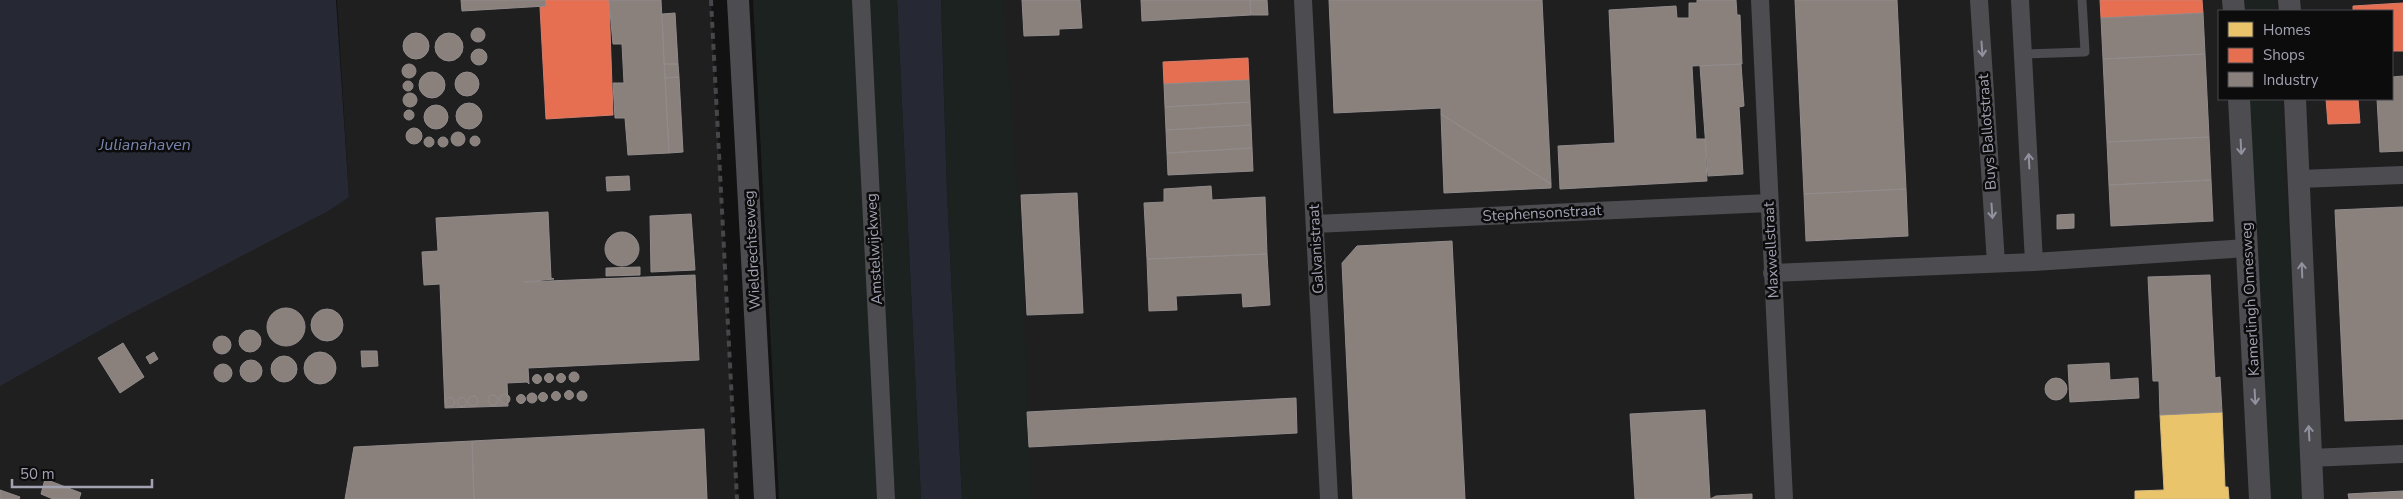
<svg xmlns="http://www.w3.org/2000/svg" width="2403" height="499" font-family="'Nunito Sans',sans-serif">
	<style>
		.built { fill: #1f1f20; fill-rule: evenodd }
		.green { fill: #1c221f }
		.water { fill: #262933 }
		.homes { fill: #e9c46a; stroke: #d4ba80 }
		.shops { fill: #e76f51; stroke: #d27e6e }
		.industry { fill: #8a817c; stroke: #918b8c }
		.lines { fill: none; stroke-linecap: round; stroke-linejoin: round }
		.service { stroke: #4c4c51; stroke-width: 9 }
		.minor { stroke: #4c4c51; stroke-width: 18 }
		.tertiary { stroke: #4c4c51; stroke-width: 22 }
		.rail { stroke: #47474b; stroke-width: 4; stroke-dasharray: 6 5; stroke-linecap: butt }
		.oneway { stroke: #91919f }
		.labels { text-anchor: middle; stroke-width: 5; stroke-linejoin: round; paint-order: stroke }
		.street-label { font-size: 15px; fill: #a2a2b3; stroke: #0c0c0d }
		.water-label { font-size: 16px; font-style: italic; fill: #7985af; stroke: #0c0c0d }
	</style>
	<rect width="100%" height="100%" fill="#121212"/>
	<path class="built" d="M337 0H711L737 499H0V383L349 197Z
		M985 0H2403V499H1012ZM2219 11H2392V99H2219Z"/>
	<path class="green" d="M753 0H853L878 499H779Z
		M869 0H897L921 499H895Z
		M941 0H1003L1024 279V321L1032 499H962L947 193Z
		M2241 0H2275L2276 11H2241Z
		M2246 99H2281L2303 499H2269Z"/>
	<path class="water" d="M0 0H336L349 197 328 211 115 322 0 386Z
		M897 0H941L947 193 962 499H921Z"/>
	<path class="homes" d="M2222 412 2225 487H2228L2229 499H2135V491L2164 490 2160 415Z"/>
	<path class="shops" d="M545 0H609L613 115 546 119 540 7 546 6Z
		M2100 0H2202L2203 13 2101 18Z
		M2403 3V51H2392V11H2353V6Z
		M1248 58 1249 80 1164 84 1163 62Z
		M2326 99H2358L2360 123 2328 124Z"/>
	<path class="industry" d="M461 0H545L546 6 462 11Z
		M609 0H661L669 153 628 155 625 118H615L613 83H624L622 44H613Z
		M1022 0H1080L1082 28 1059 29V35L1024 36Z
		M1141 0H1250L1251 15 1142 21Z
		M1250 0H1267L1268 15H1251Z
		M1329 0H1542L1551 184 1441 114V108L1334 113Z
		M1697 0H1736L1737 15H1740L1742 64 1692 66 1696 139H1705L1707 181 1560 189 1558 146 1615 143 1609 10 1676 6 1677 18H1689V3H1697Z
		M1795 0H1897L1906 189 1804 194Z
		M675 13 678 64H664L662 14Z
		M2203 13 2205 54 2103 59 2101 18Z
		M471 35a7 7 0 1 1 14 0a7 7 0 1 1-14 0Z
		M403 46a13 13 0 1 1 26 0a13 13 0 1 1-26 0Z
		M435 47a14 14 0 1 1 28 0a14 14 0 1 1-28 0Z
		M471 57a8 8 0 1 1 16 0a8 8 0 1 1-16 0Z
		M2205 54 2209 137 2107 142 2103 59Z
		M402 71a7 7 0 1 1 14 0a7 7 0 1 1-14 0Z
		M664 64H678L679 77 665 78Z
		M1741 64 1744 106 1739 107 1743 174 1708 176 1700 66Z
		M455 84a12 12 0 1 1 24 0a12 12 0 1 1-24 0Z
		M419 85a13 13 0 1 1 26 0a13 13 0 1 1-26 0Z
		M2403 76V151L2380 152 2377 99H2392V77Z
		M679 77 683 152 669 153 665 78Z
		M1249 80 1250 102 1165 107 1164 84Z
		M403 86a5 5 0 1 1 10 0a5 5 0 1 1-10 0Z
		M403 100a7 7 0 1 1 14 0a7 7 0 1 1-14 0Z
		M1250 102 1251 125 1166 130 1165 107Z
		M456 116a13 13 0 1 1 26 0a13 13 0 1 1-26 0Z
		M424 117a12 12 0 1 1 24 0a12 12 0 1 1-24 0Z
		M404 115a5 5 0 1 1 10 0a5 5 0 1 1-10 0Z
		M1441 114 1551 184V188L1444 193Z
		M1251 125 1252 148 1167 153 1166 130Z
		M406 136a8 8 0 1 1 16 0a8 8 0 1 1-16 0Z
		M451 139a7 7 0 1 1 14 0a7 7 0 1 1-14 0Z
		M470 141a5 5 0 1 1 10 0a5 5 0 1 1-10 0Z
		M438 142a5 5 0 1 1 10 0a5 5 0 1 1-10 0Z
		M2209 137 2211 180 2109 185 2107 142Z
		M424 142a5 5 0 1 1 10 0a5 5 0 1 1-10 0Z
		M1252 148 1253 171 1168 175 1167 153Z
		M629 176 630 190 607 191 606 177Z
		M2211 180 2213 221 2111 226 2109 185Z
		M1211 186 1212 200 1265 197 1267 254 1147 259 1144 203 1164 202V189Z
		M1906 189 1908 236 1806 241 1804 194Z
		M1077 193 1083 313 1027 315 1021 195Z
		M2403 207V419L2345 421 2335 210Z
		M548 212 551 278 554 279 524 282 695 275 699 360 528 368 529 384 527 382 507 383 508 406 445 408 440 284 424 285 422 252 438 251 436 218Z
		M691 214 695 270 651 272 650 216Z
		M2074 214V228L2057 229V215Z
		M605 249a17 17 0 1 1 34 0a17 17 0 1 1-34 0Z
		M1452 241 1465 499H1353L1342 263 1357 246Z
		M1267 254 1270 305 1243 307 1242 293 1176 296 1177 310 1149 311 1147 259Z
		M640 267V275L606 276V268Z
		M2210 275 2215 378 2220 377 2222 412 2160 415 2159 381H2153L2148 277Z
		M267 327a19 19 0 1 1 38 0a19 19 0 1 1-38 0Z
		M311 325a16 16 0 1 1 32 0a16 16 0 1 1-32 0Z
		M239 341a11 11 0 1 1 22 0a11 11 0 1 1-22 0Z
		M213 345a9 9 0 1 1 18 0a9 9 0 1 1-18 0Z
		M123 343 144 377 120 393 98 358Z
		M361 351H377L378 366 362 367Z
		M154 352 158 359 150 364 146 357Z
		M304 368a16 16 0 1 1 32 0a16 16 0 1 1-32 0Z
		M271 369a13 13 0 1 1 26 0a13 13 0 1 1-26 0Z
		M240 371a11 11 0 1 1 22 0a11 11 0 1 1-22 0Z
		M2109 363 2110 380 2138 378 2139 398 2070 402 2068 365Z
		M214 373a9 9 0 1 1 18 0a9 9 0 1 1-18 0Z
		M569 377a5 5 0 1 1 10 0a5 5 0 1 1-10 0Z
		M544.5 378a4.5 4.5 0 1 1 9 0a4.5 4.5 0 1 1-9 0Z
		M556.5 378a4.5 4.5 0 1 1 9 0a4.5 4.5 0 1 1-9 0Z
		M532.5 379a4.5 4.5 0 1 1 9 0a4.5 4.5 0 1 1-9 0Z
		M2045 389a11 11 0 1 1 22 0a11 11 0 1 1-22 0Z
		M564.5 395a4.5 4.5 0 1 1 9 0a4.5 4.5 0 1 1-9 0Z
		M577 396a5 5 0 1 1 10 0a5 5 0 1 1-10 0Z
		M551.5 396a4.5 4.5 0 1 1 9 0a4.5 4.5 0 1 1-9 0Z
		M538.5 397a4.5 4.5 0 1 1 9 0a4.5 4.5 0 1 1-9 0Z
		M527 398a5 5 0 1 1 10 0a5 5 0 1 1-10 0Z
		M500 399a5 5 0 1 1 10 0a5 5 0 1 1-10 0Z
		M516.5 399a4.5 4.5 0 1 1 9 0a4.5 4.5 0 1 1-9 0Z
		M488 400a5 5 0 1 1 10 0a5 5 0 1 1-10 0Z
		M468 401a5 5 0 1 1 10 0a5 5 0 1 1-10 0Z
		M445.5 402a4.5 4.5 0 1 1 9 0a4.5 4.5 0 1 1-9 0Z
		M457.5 402a4.5 4.5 0 1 1 9 0a4.5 4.5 0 1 1-9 0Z
		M1296 398 1297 433 1029 447 1027 412Z
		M1705 410 1710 499H1635L1630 414Z
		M704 429 707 499H474L472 441Z
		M472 441 474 499H345L354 447Z
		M45 479 81 493 79 499H53L41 494Z
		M0 490 20 497 19 499H0Z
		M2403 491V499H2349L2348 494Z
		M1752 494V499H1710L1716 496Z"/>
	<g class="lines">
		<path class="service" d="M2023 54 2085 52 2082 0"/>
		<path class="minor" d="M861 0 886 499
			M1303 0 1329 499
			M1760 0 1784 499
			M1979 0 1996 263
			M2020 0 2034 262
			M2299 179 2403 175
			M1315 224 1769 203
			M1772 273 2034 262 2247 248
			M2310 458 2403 454"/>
		<path class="tertiary" d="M738 0 765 499
			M2233 0 2234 11
			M2289 0 2290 11
			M2239 99 2260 499
			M2295 99 2313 499"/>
		<path class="rail" d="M711 0 737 499"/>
	</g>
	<defs><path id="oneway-shaft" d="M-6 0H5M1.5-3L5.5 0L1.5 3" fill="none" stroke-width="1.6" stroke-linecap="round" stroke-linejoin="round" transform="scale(1.25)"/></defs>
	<g class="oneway">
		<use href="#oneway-shaft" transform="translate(1982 49) rotate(86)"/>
		<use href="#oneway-shaft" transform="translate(2241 147) rotate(87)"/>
		<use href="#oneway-shaft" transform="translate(2029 161) rotate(-93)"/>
		<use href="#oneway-shaft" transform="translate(1992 211) rotate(86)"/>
		<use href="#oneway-shaft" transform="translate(2302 270) rotate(-92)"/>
		<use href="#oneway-shaft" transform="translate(2255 397) rotate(87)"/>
		<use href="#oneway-shaft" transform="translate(2309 433) rotate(-93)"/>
	</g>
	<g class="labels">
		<g class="street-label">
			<text transform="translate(1987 132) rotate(-94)" y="5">Buys Ballotstraat</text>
			<text transform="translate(1542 213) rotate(-3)" y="5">Stephensonstraat</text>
			<text transform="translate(874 249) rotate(-93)" y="5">Amstelwijckweg</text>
			<text transform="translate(1316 249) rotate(-93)" y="5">Galvanistraat</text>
			<text transform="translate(752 250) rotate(-93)" y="5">Wieldrechtseweg</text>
			<text transform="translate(1771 250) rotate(-93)" y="5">Maxwellstraat</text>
			<text transform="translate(2250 299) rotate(-93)" y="5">Kamerlingh Onnesweg</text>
		</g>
		<g class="water-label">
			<text x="145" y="150">Julianahaven</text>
		</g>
	</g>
	<rect x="2218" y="10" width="175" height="90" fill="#0c0c0d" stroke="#48484f"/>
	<rect x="2228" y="22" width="25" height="15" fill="#e9c46a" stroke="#48484f"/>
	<text x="2263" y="35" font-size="15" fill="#a2a2b3">Homes</text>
	<rect x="2228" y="48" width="25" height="15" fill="#e76f51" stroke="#48484f"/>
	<text x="2263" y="60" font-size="15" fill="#a2a2b3">Shops</text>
	<rect x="2228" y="72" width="25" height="15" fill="#8a817c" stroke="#48484f"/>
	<text x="2263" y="85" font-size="15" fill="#a2a2b3">Industry</text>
	<path d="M12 479v8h140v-8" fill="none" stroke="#a2a2b3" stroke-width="2.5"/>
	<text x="20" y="479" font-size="15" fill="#a2a2b3" stroke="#0c0c0d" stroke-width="4" paint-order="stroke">50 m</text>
</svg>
